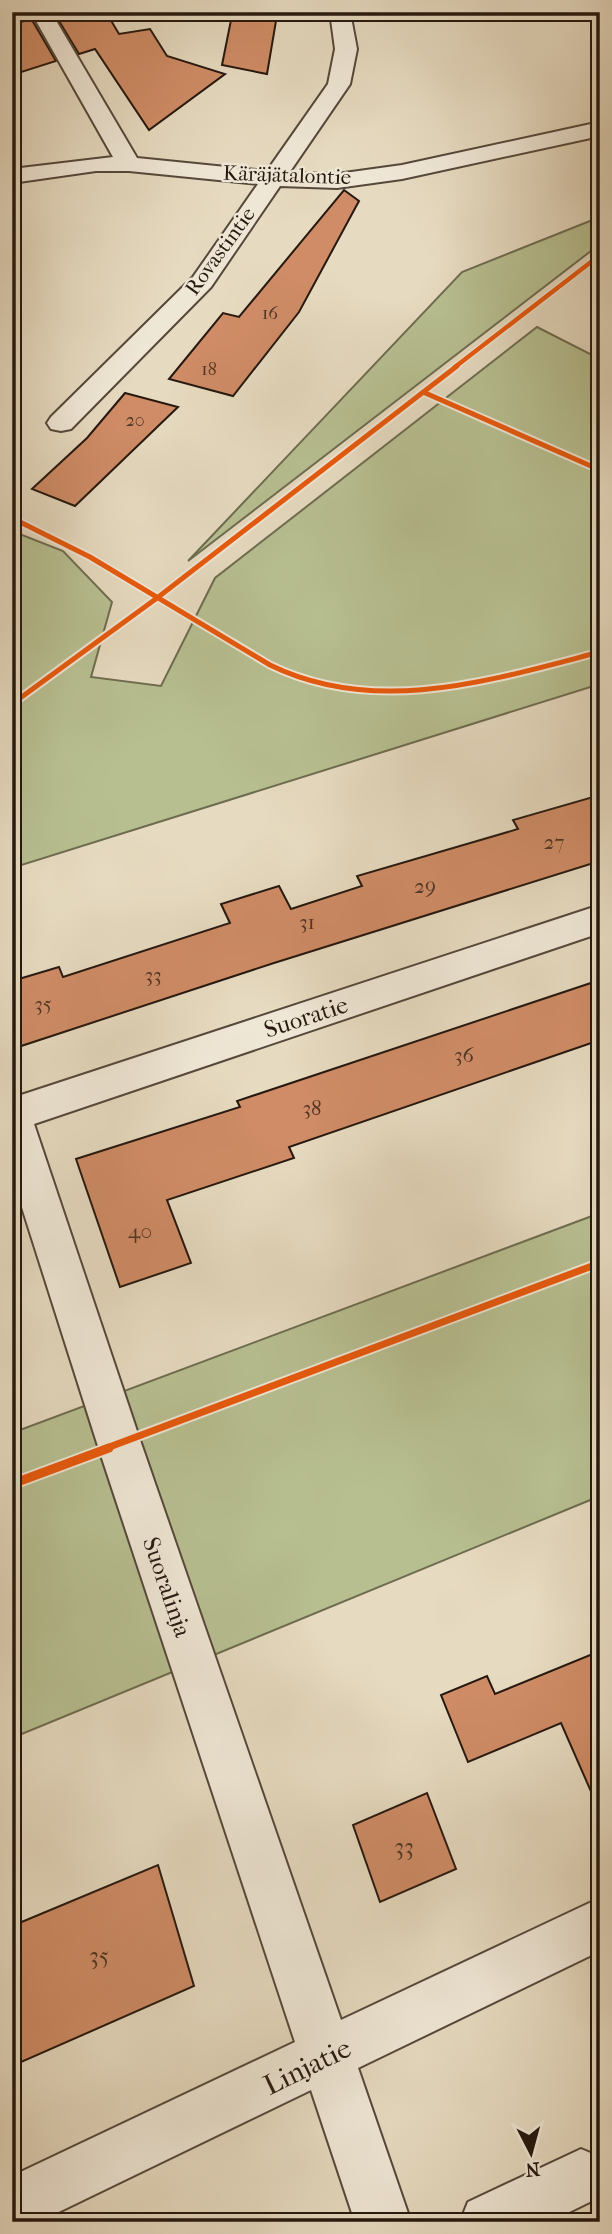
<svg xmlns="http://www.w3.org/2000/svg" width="612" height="2234" font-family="'IM FELL French Canon',serif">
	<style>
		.green { fill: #b7bf91; stroke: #6e6c50; stroke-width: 2 }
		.building { fill: #cf8c66; stroke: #26180f; stroke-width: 2 }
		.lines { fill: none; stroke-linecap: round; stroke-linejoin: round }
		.minor-casing { stroke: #56483b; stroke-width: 4 }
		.minor { fill: #efe7d6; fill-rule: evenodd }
		.cycleway-far3-casing { stroke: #efe7d6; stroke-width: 7 }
		.cycleway-far2-casing { stroke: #efe7d6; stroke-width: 9 }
		.cycleway-far1-casing { stroke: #efe7d6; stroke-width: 11 }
		.cycleway-casing { stroke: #efe7d6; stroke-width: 13 }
		.cycleway-far3 { stroke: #e8590c; stroke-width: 4.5 }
		.cycleway-far2 { stroke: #e8590c; stroke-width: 5 }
		.cycleway-far1 { stroke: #e8590c; stroke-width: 7 }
		.cycleway { stroke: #e8590c; stroke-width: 9 }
		.labels { text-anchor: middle; stroke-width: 5; stroke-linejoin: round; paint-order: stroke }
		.far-number-label { font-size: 18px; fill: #503525 }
		.far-street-label { font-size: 21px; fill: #26180f; stroke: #efe7d6 }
		.number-label { font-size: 21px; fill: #503525 }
		.street-label { font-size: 24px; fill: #26180f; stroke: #efe7d6 }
		.near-number-label { font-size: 24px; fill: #503525 }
		.near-street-label { font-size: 28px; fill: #26180f; stroke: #efe7d6 }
	</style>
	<rect width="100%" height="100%" fill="#e6dac0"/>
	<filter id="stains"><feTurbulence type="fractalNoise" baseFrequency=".00286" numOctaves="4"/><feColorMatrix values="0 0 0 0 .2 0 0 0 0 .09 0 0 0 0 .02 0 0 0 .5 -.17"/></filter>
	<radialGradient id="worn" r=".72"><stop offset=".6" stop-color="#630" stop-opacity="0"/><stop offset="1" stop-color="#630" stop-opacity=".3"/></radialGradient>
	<path class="green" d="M600 217V244L188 561 462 272Z
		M537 327 600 359V684L12 868V531L63 551 112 602 91 677 161 686 215 578Z
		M600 1213V1496L12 1738V1433Z"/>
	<path class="building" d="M81 12H106L119 34 150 29 167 56 225 74 149 130 95 49 79 54 56 16Z
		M32 20 56 61 12 75V23Z
		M231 20 276 21 267 74 222 65Z
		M344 190 359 201 299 312 233 396 169 379 223 313 239 317Z
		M125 393 178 407 75 506 32 489 87 438Z
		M600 795V861L274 963 12 1049V981L59 967 63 977 230 923 221 904 279 886 291 909 362 886 357 876 518 829 513 820Z
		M600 980V1040L289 1147 294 1158 167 1200 191 1263 120 1287 76 1159 240 1107 237 1101Z
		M600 1651V1812L561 1723 468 1762 441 1695 487 1676 495 1694Z
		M427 1793 456 1869 380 1902 353 1825Z
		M158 1865 194 1986 12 2066V1926Z"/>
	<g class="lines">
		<g class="minor-casing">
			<path id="minor" d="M31 12H51L137 158 267 171 328 84 335 49 330 12H350L357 49 350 84 289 173 337 174 402 165 600 122V136L402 179 337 188 280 186 211 287 71 429 61 431 51 429 47 423 51 417 193 277 258 184 129 171H96L12 183V169L113 157Z
				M600 905V933L34 1124 141 1443 341 2020 600 1898V1951L358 2068 411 2222H355L311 2090 38 2222H12V2176L295 2042 97 1443 12 1176V1098Z
				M581 2149 600 2157V2197L549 2222H460L468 2202Z"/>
		</g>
		<use href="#minor" class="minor"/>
		<g class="cycleway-far3-casing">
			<path id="cycleway-far3" d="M455 367 600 255"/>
		</g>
		<g class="cycleway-far2-casing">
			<path id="cycleway-far2" d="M423 392 600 470
				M12 518 90 557 270 665C376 717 492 680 600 652
				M12 704 157 598 457 366"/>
		</g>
		<g class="cycleway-far1-casing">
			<path id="cycleway-far1" d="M104 1449 600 1263"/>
		</g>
		<g class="cycleway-casing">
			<path id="cycleway" d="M12 1484 109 1448"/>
		</g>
		<use href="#cycleway-far3" class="cycleway-far3"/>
		<use href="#cycleway-far2" class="cycleway-far2"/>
		<use href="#cycleway-far1" class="cycleway-far1"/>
		<use href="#cycleway" class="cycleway"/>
	</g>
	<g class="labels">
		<g class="far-number-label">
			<text x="270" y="319">16</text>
			<text x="209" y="375">18</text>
			<text x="135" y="426">20</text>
		</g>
		<g class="far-street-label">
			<text transform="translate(287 175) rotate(2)" y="7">Käräjätalontie</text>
			<text transform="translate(220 251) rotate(-54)" y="7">Rovastintie</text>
		</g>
		<g class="number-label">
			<text x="554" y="849">27</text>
			<text x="425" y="893">29</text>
			<text x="307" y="929">31</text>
			<text x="153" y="982">33</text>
			<text x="43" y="1011">35</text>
			<text x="464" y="1062">36</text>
			<text x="312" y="1115">38</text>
			<text x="140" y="1238">40</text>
		</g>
		<g class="street-label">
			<text transform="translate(306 1017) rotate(-18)" y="8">Suoratie</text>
			<text transform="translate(167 1587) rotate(71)" y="8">Suoralinja</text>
		</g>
		<g class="near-number-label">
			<text x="404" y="1855">33</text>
			<text x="99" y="1964">35</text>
		</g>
		<g class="near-street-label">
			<text transform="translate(307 2066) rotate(-26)" y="10">Linjatie</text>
		</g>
	</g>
	<rect width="612" height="2234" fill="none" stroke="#e6dac0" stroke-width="42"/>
	<rect x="14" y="14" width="584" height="2206" fill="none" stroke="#26180f" stroke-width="3.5"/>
	<rect x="21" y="21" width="570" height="2192" fill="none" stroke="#26180f" stroke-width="2"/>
	<g transform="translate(531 2153) rotate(174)" stroke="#efe7d6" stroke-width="5" paint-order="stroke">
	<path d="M0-5L12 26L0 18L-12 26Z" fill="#26180f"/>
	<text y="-10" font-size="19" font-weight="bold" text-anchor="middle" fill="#26180f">N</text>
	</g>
	<rect width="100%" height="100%" filter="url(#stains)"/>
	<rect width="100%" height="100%" fill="url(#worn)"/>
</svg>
